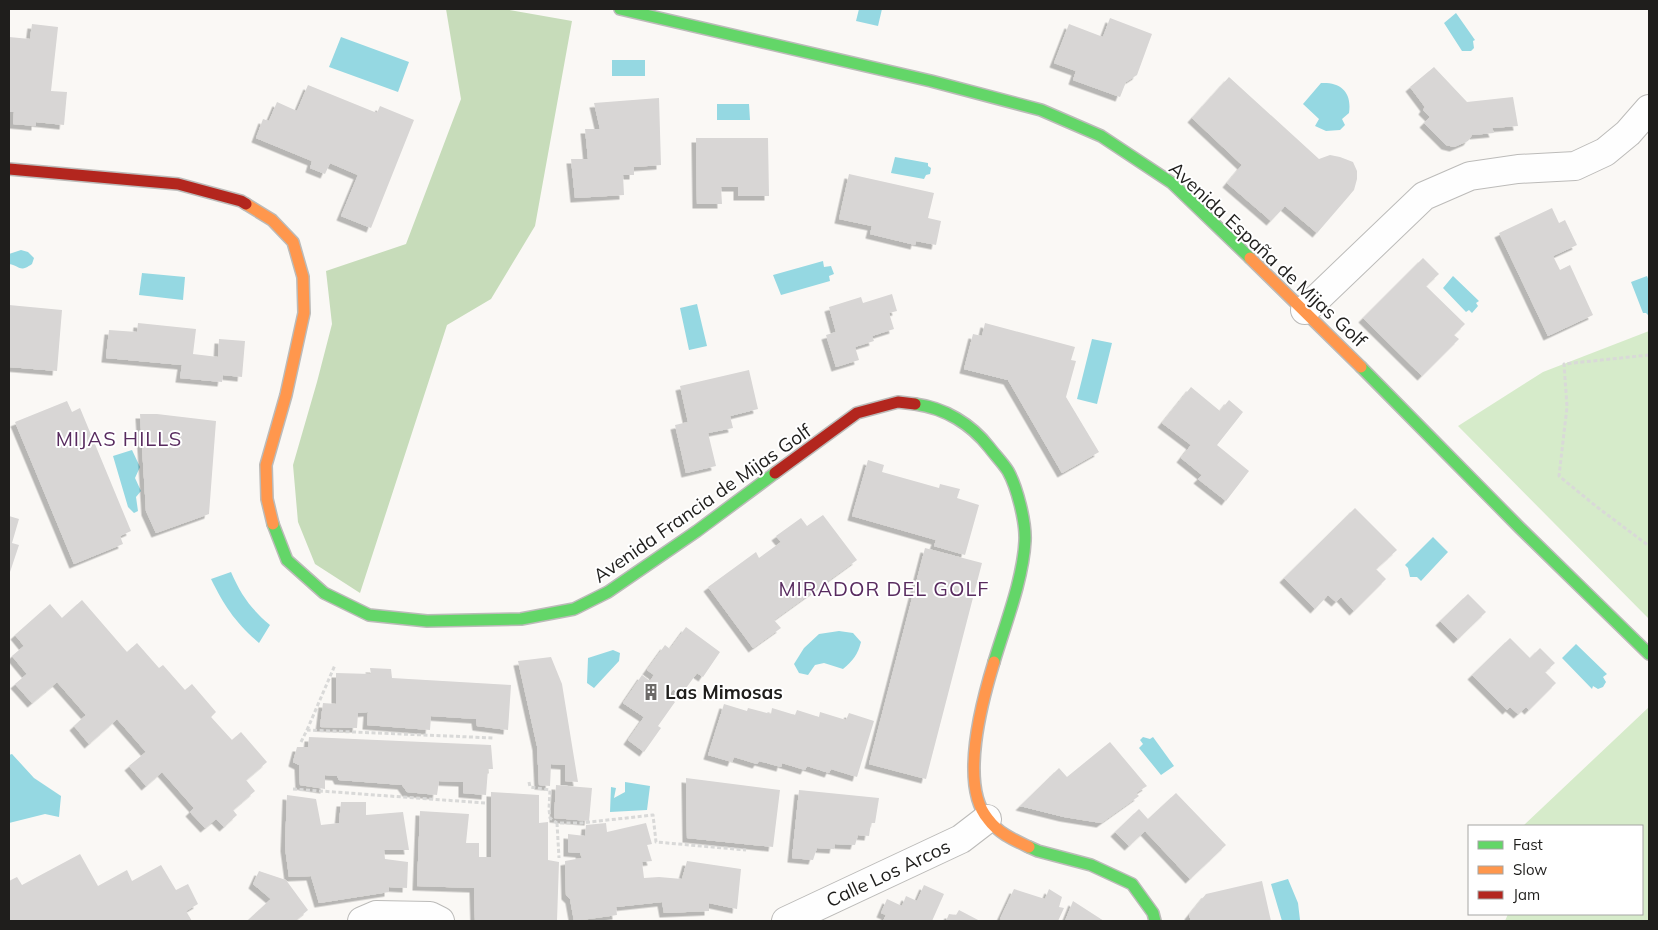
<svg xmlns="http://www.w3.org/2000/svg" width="1658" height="930" font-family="Mulish,sans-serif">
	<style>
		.green { fill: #d6ebca }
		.forest { fill: #c7dcba }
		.water { fill: #95d8e2 }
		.building { fill: #d8d6d5; filter: url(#shadow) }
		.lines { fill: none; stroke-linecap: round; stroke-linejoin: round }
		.street-casing { stroke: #bcbbb9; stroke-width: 30 }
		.fast-casing { stroke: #bcbbb9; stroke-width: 14 }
		.slow-casing { stroke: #bcbbb9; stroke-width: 14 }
		.jam-casing { stroke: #bcbbb9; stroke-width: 14 }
		.path { stroke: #d9d9d8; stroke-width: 3; stroke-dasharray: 4 2.5; stroke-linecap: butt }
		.street { stroke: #fefefe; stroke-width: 28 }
		.fast { stroke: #63d668; stroke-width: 11 }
		.slow { stroke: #ff974d; stroke-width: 11 }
		.jam { stroke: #b3261e; stroke-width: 11 }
		.labels { text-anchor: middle; stroke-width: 4; stroke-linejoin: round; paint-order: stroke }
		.street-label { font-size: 19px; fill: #1f1e1c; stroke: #fff }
		.poi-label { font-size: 19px; font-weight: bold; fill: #1f1e1c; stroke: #fff; text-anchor: start }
		.neighbourhood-label { font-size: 20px; letter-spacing: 1px; fill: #582b5f; stroke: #fff }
	</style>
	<defs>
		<filter id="shadow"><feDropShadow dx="-4.5" dy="4.5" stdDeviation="0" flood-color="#0004"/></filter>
	</defs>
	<rect width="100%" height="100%" fill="#faf8f5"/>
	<path class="green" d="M1649 331V619L1458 426 1543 372Z
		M1649 707V921H1505L1508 914H1642V826H1523Z"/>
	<path class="forest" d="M446 9H504L572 21 535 226 491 299 447 325 360 593 315 564 298 522 293 465 317 382 332 324 326 271 406 244 461 99Z"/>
	<path class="water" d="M859 9H882L878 26 856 21Z
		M1456 13 1475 40 1473 41 1474 48 1471 51H1462L1444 23Z
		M341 37 409 62 398 92 329 67Z
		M612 60H645V76H612Z
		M1321 83C1341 82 1352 92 1349 113L1342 119 1345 125 1340 130 1326 131 1315 126 1319 119 1303 104Z
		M717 104H749L750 120H717Z
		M895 157 928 163V166L931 168 930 174 926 175 924 179 891 173Z
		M21 250 28 252 34 258 32 264C19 273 21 266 9 264V254Z
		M823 261 824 267 831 266 834 274 829 276 830 281 781 295 773 275Z
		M142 273 185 277 183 300 139 295Z
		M1453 276 1479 301 1476 303 1478 306 1472 313 1469 310 1466 312 1443 288Z
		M1647 276 1649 281V316L1646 313H1643L1631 282Z
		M697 304 707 346 689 350 680 308Z
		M1092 339 1112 343 1097 404 1077 399Z
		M132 450 140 467 135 478 141 491 136 497 138 511 134 513 128 507 113 456Z
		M1433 537 1448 552 1421 581 1417 577H1410L1408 568 1405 565Z
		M231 572C241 595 251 609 270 625L259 643C235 622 225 607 211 579Z
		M839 631 853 633 861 642C858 654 853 661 843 669L824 663 815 665 808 675 799 673 794 664 804 648 819 634Z
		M1576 644 1607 674 1603 677 1606 682 1603 687 1598 689 1593 686 1592 689 1562 658Z
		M613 650 620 653 619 661 594 688 587 683 588 658Z
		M1143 737 1150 739 1153 737 1174 766 1161 775 1139 748 1143 744 1140 740Z
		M12 754 34 778 61 796 59 817 45 814 9 823V755Z
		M625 782 650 786 647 810 610 812 611 787 616 788 614 798 625 792Z
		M1288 879 1298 903 1300 920 1282 921 1271 884Z"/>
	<path class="building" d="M1110 18 1152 34 1137 75 1126 82 1120 97 1073 80 1076 71 1054 63 1069 24 1103 37Z
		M32 24 58 27 51 91 67 92 64 125 36 122V126L13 124 14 112H9V37L30 39Z
		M1434 67 1467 102 1513 97 1518 126 1492 128 1494 133 1472 135 1468 141 1454 147 1446 145 1424 123 1430 117 1423 110 1425 107 1410 87Z
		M1229 77 1319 159 1330 155 1340 157 1353 162 1357 171V179L1354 190 1317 233 1285 206 1271 221 1227 183 1242 165 1192 118Z
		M308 85 377 113 380 106 414 120 371 228 341 216 358 175 330 163 325 174 310 168 312 161 256 138 263 119 269 121 277 102 297 111Z
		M659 98 661 165 634 167V175H623L624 195 575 198 571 159H588L585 129H600L594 103Z
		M696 138H768L769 196H738V187H721L722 204H697Z
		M849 174 934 193 928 218 941 221 936 245 916 241 915 245 870 234 872 226 839 219Z
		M1552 208 1559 223 1565 220 1577 245 1553 256 1560 270 1570 265 1593 315 1548 336 1499 233Z
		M1423 258 1439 274 1426 286 1465 324 1454 335 1459 339 1422 376 1363 318Z
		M892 294 897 311 889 313 894 329 872 336 874 341 855 347 859 360 836 367 826 335 836 332 829 307 861 297 863 303Z
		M9 305 62 310 57 371 9 367Z
		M138 323 196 329 193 354 218 357 219 339 245 341 242 377 223 375 222 382 180 378 182 365 106 358 109 330 137 332Z
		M985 323 1075 347 1071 360 1076 361 1066 397 1099 452 1062 473 1008 380 964 369 973 334 982 336Z
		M749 370 758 409 730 416 733 428 708 433 716 466 686 473 675 425 688 422 680 386Z
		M1191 387 1220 411 1229 400 1243 412 1217 445 1249 471 1226 501 1198 479 1202 475 1181 458 1191 445 1162 423Z
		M67 401 72 412 80 408 131 531 120 536 123 544 74 564 15 422Z
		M140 414H157L216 421 209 514 156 533 146 511Z
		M868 460 884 465 882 472 939 488 940 484 960 489 957 498 979 505 965 555 934 546 936 540 852 516Z
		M1355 508 1397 550 1376 569 1386 579 1354 611 1341 597 1336 602 1328 595 1315 609 1284 578Z
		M823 515 857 560 774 620 781 628 753 648 708 587 756 552 759 558 781 542 776 536 801 518 807 526Z
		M9 516 19 519 12 543 19 545 9 575Z
		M925 548 982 563 926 779 869 764Z
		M1468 594 1486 612 1458 639 1440 621Z
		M82 600 127 652 137 643 159 668 163 665 185 690 192 684 216 712 211 717 232 740 241 732 267 762 246 780 255 791 233 810 237 815 224 827 216 819 205 828 190 812 194 808 162 772 146 786 129 766 146 752 117 719 89 744 74 726 86 715 57 682 32 703 15 684 27 674 12 656 24 646 15 635 50 604 62 618Z
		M686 627 720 652 703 677 697 673 681 695 673 689 668 697 675 702 658 726 661 728 644 752 628 740 644 717 623 703 642 675 650 681 654 675 647 670 665 645 670 649Z
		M1510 638 1530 658 1540 648 1555 663 1545 672 1556 683 1529 710 1526 707 1518 714 1510 707 1507 710 1472 675Z
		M551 657 562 684 578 782 565 781V765L551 764 550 786 539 785 537 746 518 661Z
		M370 668 391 669 392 678 511 685 508 730 477 726 476 719 431 716 430 730 367 725 368 712 358 713 357 728 320 727 323 703 336 704V673L371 674Z
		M724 704 747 711 748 708 771 714 772 708 795 715 797 710 819 717 820 712 846 720 849 713 874 721 857 777 831 769 829 773 807 766 805 770 782 763 781 767 759 761 757 764 734 757 732 762 708 755Z
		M309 737 491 745 493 769H488L486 795 463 793V782L439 781 437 795 407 792 402 785 339 780 337 776 325 775V789L300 785 299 765 293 762 297 747H308Z
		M1110 742 1147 786 1136 793 1139 796 1101 823 1064 817 1020 806 1059 768 1067 777Z
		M686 778 780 790 773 847 687 838Z
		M556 785 592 788 589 821 554 818Z
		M799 790 879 798 875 823H871L869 836 858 835 855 845 835 844 834 849 817 848 813 860 792 858Z
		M491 792 539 795V823L548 822V860L559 862 557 921H475L474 888 417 886 420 811 469 814 466 843H479V857H491Z
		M1176 793 1226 845 1190 879 1145 831 1129 846 1115 832 1139 809 1148 819Z
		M287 795 316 799 321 825 339 823 341 802H366V815L403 812 409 850H384L385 859 408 862 407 888 389 887V892L319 903 311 876 289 877 285 847Z
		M606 823 607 832 646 823 652 844 647 845 652 861 642 862 644 878 659 877 682 879 687 861 741 869 737 909 709 903V911L664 913 662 902 616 907 617 915 574 921 570 899 566 895 565 861 582 858 580 853 568 852V834L585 836 586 825Z
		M80 854 98 886 127 870 132 881 161 865 176 890 188 884 198 904 186 911 192 921H9V881L17 877 22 885Z
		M259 871 286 880 308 910 295 921H247L271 899 253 884Z
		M1262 881 1271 921H1191L1189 915 1206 894Z
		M924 885 944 894 932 921H883L886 915 881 913 887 899 902 906 906 896 917 901Z
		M1014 889 1045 899 1049 889 1062 897 1059 907 1064 908 1058 921H1004L1000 919Z
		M1073 901 1104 921H1065Z
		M959 910 980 921H946L949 914 956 915Z"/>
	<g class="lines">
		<g class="street-casing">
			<path id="street" d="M1305 310 1424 196 1470 176 1518 169 1575 166 1605 152 1628 133 1649 109
				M362 921 376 915 430 916 440 921
				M786 921 961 839 987 819"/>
		</g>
		<g class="fast-casing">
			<path id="fast" d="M620 9 931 81 1041 110 1101 136 1172 183 1250 258
				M1361 367 1520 528 1649 654
				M915 404C945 408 971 424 989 447 995 455 1003 463 1008 471 1017 487 1026 522 1025 541 1023 580 1005 625 994 662
				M273 524 287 560 324 593 369 615 427 621 521 619 574 609 608 592 697 531 775 473
				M1029 847 1038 851 1091 865 1132 884 1153 913 1155 921"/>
		</g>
		<g class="slow-casing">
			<path id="slow" d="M246 204 272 220 293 242 303 277 304 313 286 395 266 465 267 499 273 524
				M1250 258 1361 367
				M994 662C982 701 959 785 988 819 998 833 1014 840 1029 847"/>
		</g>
		<g class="jam-casing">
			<path id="jam" d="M9 169 178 184 241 201 246 204
				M775 473 857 413 898 402 915 404"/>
		</g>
		<path class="path" d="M1649 355 1564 364 1567 407 1559 476 1597 507 1649 546
			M307 730 335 665
			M301 742 307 730 494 738
			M529 782 530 787 550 790 549 809 550 818 557 823H581L653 815 656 842 746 850
			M293 789 485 803
			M557 823 559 858"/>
		<use href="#street" class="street"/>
		<use href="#fast" class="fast"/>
		<use href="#slow" class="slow"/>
		<use href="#jam" class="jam"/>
	</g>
	<defs>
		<g id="building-bare" transform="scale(1.35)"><path d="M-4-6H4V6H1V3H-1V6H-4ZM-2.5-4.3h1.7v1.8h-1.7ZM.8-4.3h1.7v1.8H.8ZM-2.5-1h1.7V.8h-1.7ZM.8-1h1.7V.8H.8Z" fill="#6c6a68" stroke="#fff" stroke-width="2.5" paint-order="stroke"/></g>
	</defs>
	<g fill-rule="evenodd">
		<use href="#building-bare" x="651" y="692"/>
	</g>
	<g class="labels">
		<g class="street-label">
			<text transform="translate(1268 254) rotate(43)" y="7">Avenida España de Mijas Golf</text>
			<text transform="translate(702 503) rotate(-35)" y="7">Avenida Francia de Mijas Golf</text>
			<text transform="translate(888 873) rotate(-25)" y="7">Calle Los Arcos</text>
		</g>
		<g class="poi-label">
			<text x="665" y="699">Las Mimosas</text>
		</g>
		<g class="neighbourhood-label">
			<text x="119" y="446">MIJAS HILLS</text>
			<text x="884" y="596">MIRADOR DEL GOLF</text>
		</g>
	</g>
	<rect width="1658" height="930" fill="none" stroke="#1f1e1c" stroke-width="20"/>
	<rect x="1468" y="825" width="175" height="90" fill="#ffffff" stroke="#a5a5a4"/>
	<rect x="1478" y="841" width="25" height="8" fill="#63d668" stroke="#a5a5a4"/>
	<text x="1513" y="850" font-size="15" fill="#1f1e1c">Fast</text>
	<rect x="1478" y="866" width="25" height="8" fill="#ff974d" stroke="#a5a5a4"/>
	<text x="1513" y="875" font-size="15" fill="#1f1e1c">Slow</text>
	<rect x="1478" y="891" width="25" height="8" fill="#b3261e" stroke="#a5a5a4"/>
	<text x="1513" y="900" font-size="15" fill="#1f1e1c">Jam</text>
</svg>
